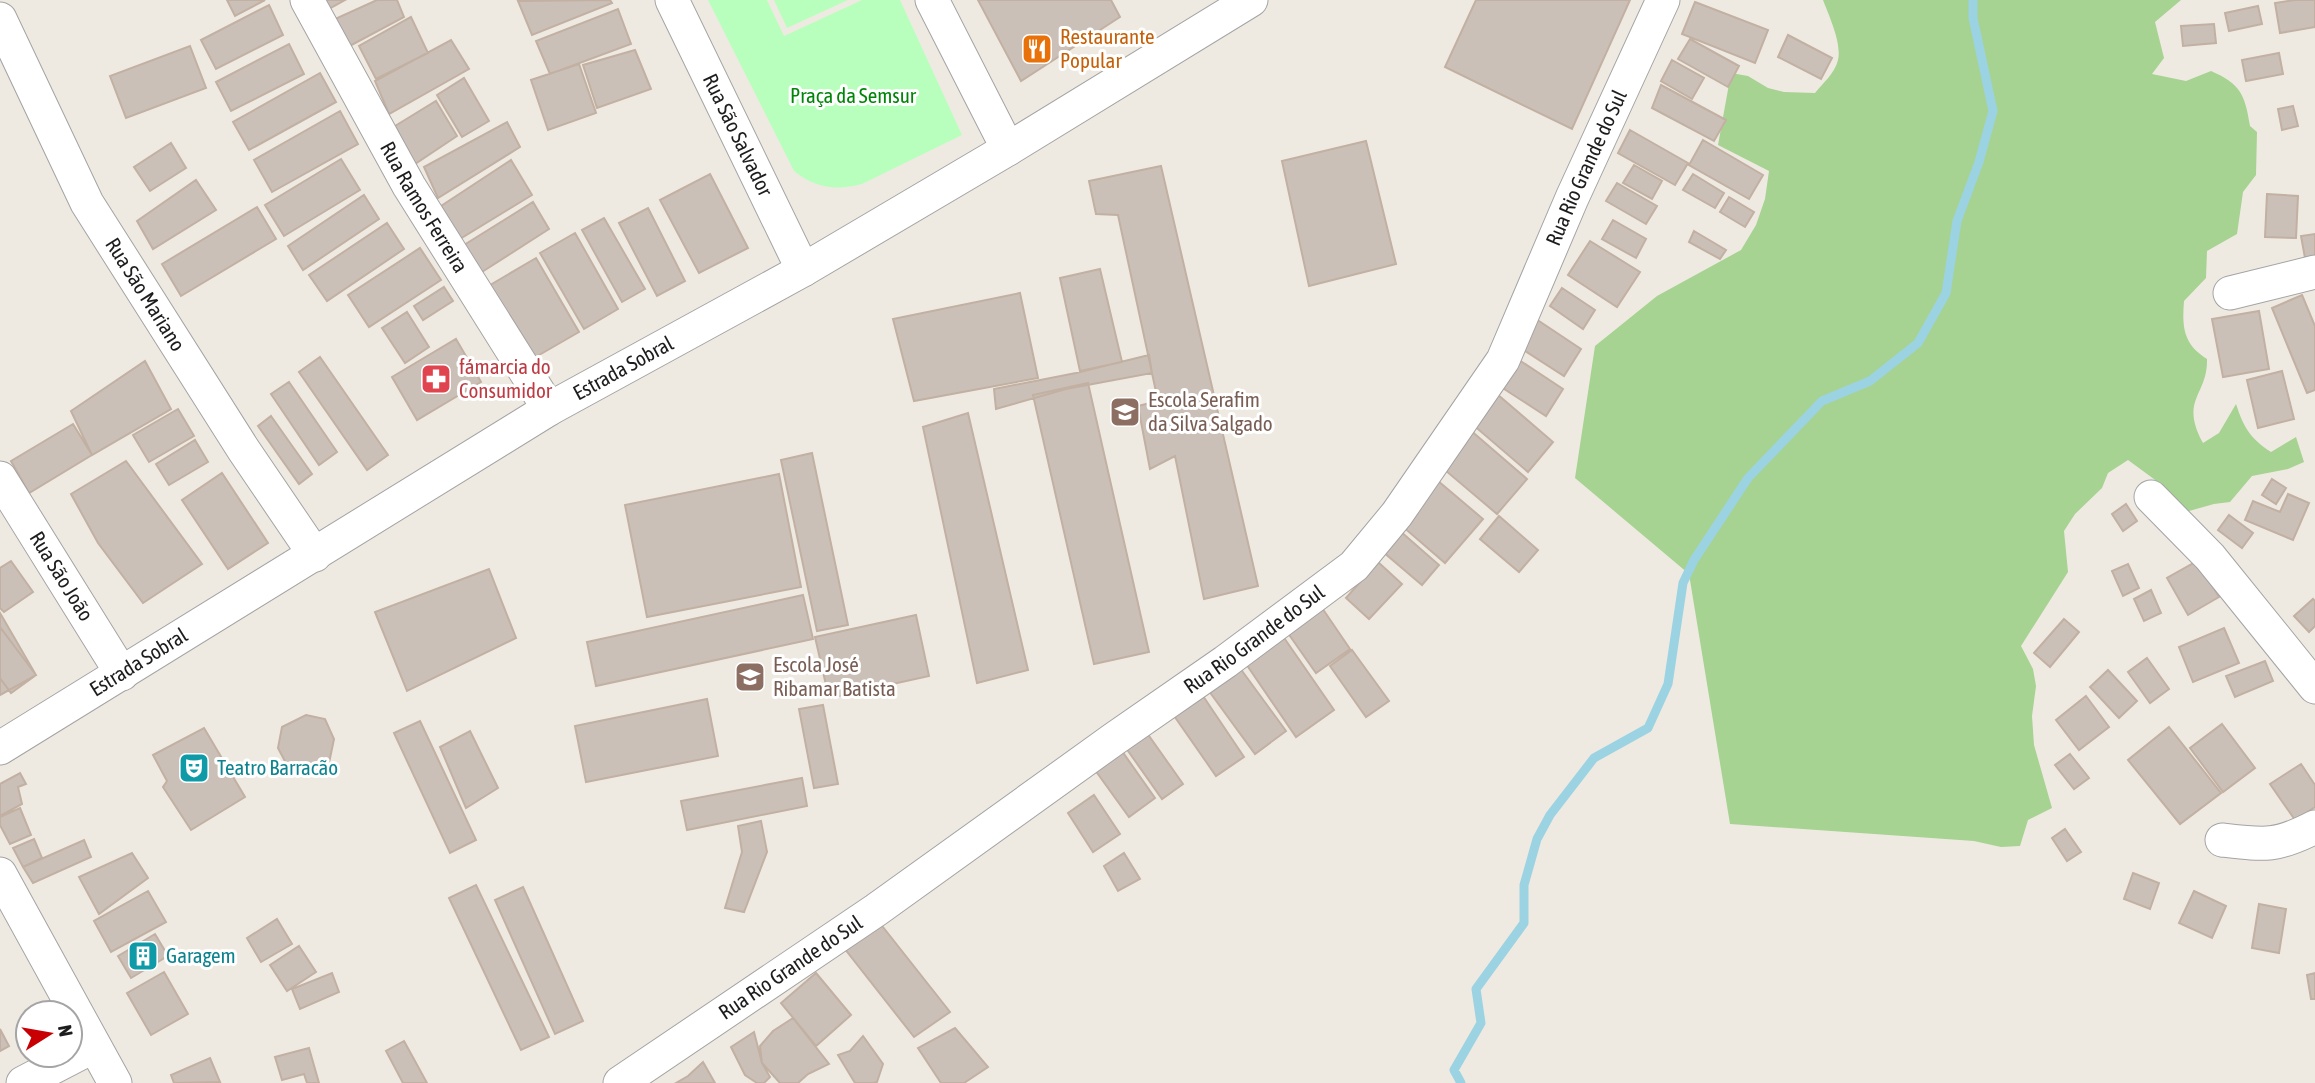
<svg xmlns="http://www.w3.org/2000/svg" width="2315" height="1083" font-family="'Asap Condensed',sans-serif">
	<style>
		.forest { fill: #a6d391 }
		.park { fill: #b8ffbd }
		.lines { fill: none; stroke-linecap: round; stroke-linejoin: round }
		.stream { stroke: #9cd3e2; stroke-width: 9 }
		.building { fill: #cbc0b7; stroke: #c2b0a2; stroke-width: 2 }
		.minor-casing { stroke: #a4a4a4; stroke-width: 35 }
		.minor { stroke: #fff; stroke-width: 33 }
		.labels { text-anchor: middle; stroke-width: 6; stroke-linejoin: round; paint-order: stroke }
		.food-label { font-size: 21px; fill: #c56008; stroke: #fff; text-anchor: start }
		.park-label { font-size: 21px; fill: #008509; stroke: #fff }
		.street-label { font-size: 21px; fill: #1d1d1d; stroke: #fff }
		.health-label { font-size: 21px; fill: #be3a42; stroke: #fff; text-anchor: start }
		.education-label { font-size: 21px; fill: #785e54; stroke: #fff; text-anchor: start }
		.culture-label { font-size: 21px; fill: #0d838f; stroke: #fff; text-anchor: start }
	</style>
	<rect width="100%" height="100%" fill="#efeae1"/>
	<path class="forest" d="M1823 0H2181L2155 22 2164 58 2152 74 2186 81 2211 71C2241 84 2245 95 2250 126L2257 132 2256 175 2243 192 2237 234 2207 251 2206 278 2184 301C2182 327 2183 344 2207 359 2208 396 2179 399 2203 443L2219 433 2236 404C2244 428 2250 438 2271 452L2296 437 2304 462 2288 469 2252 476 2230 502 2214 504 2182 513 2158 482 2128 460 2108 473 2102 488 2075 514 2064 531 2068 572 2021 646 2033 669 2036 686 2032 716 2034 745 2052 808 2028 820 2020 846 2001 847 1974 841 1730 824 1689 574 1575 478 1595 346 1657 296 1741 250 1756 225 1765 199 1769 171 1718 145 1731 73 1748 76 1768 88 1784 92 1815 93C1823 83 1835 73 1838 60 1842 43 1829 16 1823 0Z"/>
	<path class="park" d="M708 0H767L784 36 862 0H900L962 135 862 184C836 191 815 188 794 171Z
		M774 0H848L787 28Z"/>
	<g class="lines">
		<path class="stream" d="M1461 1083 1454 1070 1481 1023 1476 989 1524 923V885L1537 839 1550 815 1594 758 1648 728 1668 684 1683 583 1694 560 1748 478 1822 401 1870 381 1918 343 1946 293 1957 221 1979 162 1993 111 1973 18V0"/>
	</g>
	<path class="building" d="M227 0H265L235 16Z
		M319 0H345L327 10Z
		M377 0H397L404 17 344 49 335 19Z
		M610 0 612 3 532 35 518 1Z
		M978 0H1111L1120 17 1021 81Z
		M1476 0H1630L1572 129 1445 67Z
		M2295 0H2315V27L2280 33 2275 3Z
		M1695 2 1768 30 1755 63 1682 34Z
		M269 5 283 35 216 69 201 40Z
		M2258 6 2262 24 2229 31 2225 13Z
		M618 9 631 44 550 74 536 41Z
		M411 17 428 53 376 79 359 46Z
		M2214 24 2216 43 2183 46 2181 26Z
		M1788 35 1832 58 1821 79 1778 57Z
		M1690 39 1739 66 1728 87 1678 59Z
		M451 40 469 69 389 114 375 81Z
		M289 44 304 74 231 111 216 82Z
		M190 46 206 88 126 118 110 76Z
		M635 50 651 89 597 108 583 65Z
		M2279 53 2283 74 2246 81 2242 60Z
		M1672 60 1704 78 1692 99 1661 81Z
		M579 64 596 113 548 130 531 80Z
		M320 73 336 102 249 150 233 122Z
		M464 78 489 121 462 137 437 95Z
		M1661 85 1726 120 1714 141 1652 108Z
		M436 101 457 136 415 164 395 126Z
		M2293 106 2298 126 2282 130 2278 109Z
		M340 111 358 144 272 192 254 160Z
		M507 122 520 147 438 198 424 167Z
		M1630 130 1688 163 1675 185 1618 153Z
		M1703 140 1763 175 1749 199 1689 165Z
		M1366 141 1396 264 1309 286 1282 161Z
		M171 143 186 168 150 191 134 167Z
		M341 159 360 190 284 236 265 205Z
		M511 160 532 195 460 239 438 208Z
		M1634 165 1662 181 1652 199 1623 183Z
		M1161 166 1258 586 1204 599 1175 456 1150 469 1138 406 1158 401 1118 215 1096 214 1089 181Z
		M710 174 748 248 699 273 660 200Z
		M1693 174 1724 193 1715 208 1683 190Z
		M196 180 216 210 153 249 137 221Z
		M1617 183 1657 206 1646 224 1606 201Z
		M2267 194 2298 196 2296 238 2265 237Z
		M364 195 379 219 303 270 288 246Z
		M1729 197 1754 212 1745 227 1720 212Z
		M533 202 549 229 482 272 464 245Z
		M257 207 276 239 181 296 162 264Z
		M648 208 685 281 657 296 619 223Z
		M604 218 645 289 622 302 582 230Z
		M1613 220 1646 239 1636 258 1602 239Z
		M387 223 404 249 327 301 309 275Z
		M1694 231 1726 250 1720 259 1689 242Z
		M575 233 618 309 584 329 540 253Z
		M2315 234V256L2305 258 2301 236Z
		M1590 241 1640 272 1617 307 1568 275Z
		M420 248 441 280 369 327 348 295Z
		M536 258 579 332 527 362 485 288Z
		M1100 269 1122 362 1080 371 1060 278Z
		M444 287 453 301 423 320 414 306Z
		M1562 288 1595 310 1583 329 1550 306Z
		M1020 293 1038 378 914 401 893 319Z
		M2302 295 2315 326V390L2307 393 2272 308Z
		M2259 311 2269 369 2223 377 2212 319Z
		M407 312 429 347 405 363 382 328Z
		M1536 319 1581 349 1564 376 1519 347Z
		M456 339 481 382 417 420 392 377Z
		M1149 355 1152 373 1066 389 996 409 994 389 1076 373Z
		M320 357 388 455 367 470 299 372Z
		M1516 358 1563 389 1546 416 1498 385Z
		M145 361 171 409 92 455 71 411Z
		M2282 371 2294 419 2258 428 2247 380Z
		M289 382 337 452 319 465 271 394Z
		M1088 383 1149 652 1094 664 1033 395Z
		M1497 394 1553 442 1528 472 1472 424Z
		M178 409 194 436 149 462 133 435Z
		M968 413 1028 670 977 683 923 427Z
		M271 416 312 474 299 484 258 426Z
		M73 424 92 455 29 493 11 461Z
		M1469 429 1527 479 1497 514 1439 465Z
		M195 440 208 462 169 485 156 464Z
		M812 453 848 625 817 631 781 460Z
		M126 461 202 564 143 603 98 543 71 494Z
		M222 473 268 543 228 569 182 500Z
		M779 474 801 587 647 617 625 505Z
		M1431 475 1483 519 1445 563 1394 519Z
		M2272 479 2286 488 2276 504 2262 495Z
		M2288 494 2309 503 2293 540 2245 520 2253 501 2280 512Z
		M2126 504 2137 521 2123 531 2112 514Z
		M2229 515 2253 533 2242 548 2218 530Z
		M1499 516 1538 550 1519 572 1480 539Z
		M1392 524 1439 565 1422 585 1375 545Z
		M11 561 33 592 4 612 0 608V568Z
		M2197 561 2219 597 2188 615 2167 578Z
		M1378 562 1402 584 1369 619 1346 598Z
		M2128 564 2139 588 2123 596 2112 571Z
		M489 569 516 638 407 691 375 612Z
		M2151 590 2161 613 2144 621 2134 599Z
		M803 595 813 639 596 686 587 642Z
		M2313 599 2315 601V626L2309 632 2294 616Z
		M1318 602 1350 649 1316 673 1283 626Z
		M0 613 36 675 0 695Z
		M916 615 929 676 829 698 815 637Z
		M2064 619 2079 632 2050 667 2034 653Z
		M0 627 36 675 11 693 0 678Z
		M2224 628 2239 663 2193 682 2179 647Z
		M1280 632 1334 710 1296 737 1242 658Z
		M1352 650 1389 701 1366 717 1330 666Z
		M2147 658 2169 689 2150 703 2128 672Z
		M2265 661 2273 681 2235 697 2226 676Z
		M1237 664 1286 731 1255 754 1206 687Z
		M2108 670 2137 701 2119 718 2090 687Z
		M1199 690 1244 757 1216 776 1170 710Z
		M2086 696 2109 727 2079 750 2056 720Z
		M707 699 718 756 586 782 575 726Z
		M823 705 838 784 814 788 799 709Z
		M306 715 325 719 334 739 329 763 305 775 288 767 278 748 282 727Z
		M420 721 476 840 450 853 394 733Z
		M2222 724 2255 768 2223 792 2190 748Z
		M2169 727 2221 793 2180 824 2128 760Z
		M204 728 245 797 191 830 163 787 167 781 153 755Z
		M470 731 498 788 466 808 440 747Z
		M1147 733 1183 784 1162 799 1126 748Z
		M1117 744 1155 798 1129 817 1090 763Z
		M2070 754 2089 778 2074 789 2055 765Z
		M2301 764 2315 785V807L2295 820 2270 784Z
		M20 773 26 784 18 787 22 804 0 816V784Z
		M802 778 807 806 687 830 681 801Z
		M1094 795 1120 834 1093 852 1068 813Z
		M20 808 31 835 10 844 0 825V817Z
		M761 821 767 852 744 912 725 908 742 852 738 826Z
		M2065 829 2081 852 2067 861 2052 838Z
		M34 839 42 858 23 867 13 848Z
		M84 840 91 857 33 883 23 867Z
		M132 853 148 878 99 914 79 877Z
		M1124 853 1140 879 1118 891 1104 866Z
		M2133 873 2159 883 2150 909 2124 899Z
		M476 885 549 1037 521 1050 449 898Z
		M523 887 583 1021 555 1034 495 900Z
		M148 891 166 922 111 952 94 921Z
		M2194 891 2226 906 2212 938 2179 923Z
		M2259 904 2286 909 2279 953 2252 948Z
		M277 919 292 944 261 962 247 938Z
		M879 922 950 1012 914 1037 841 944Z
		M155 934 168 956 131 978 118 956Z
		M299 946 316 972 287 991 270 965Z
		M164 972 188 1014 151 1035 127 993Z
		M332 973 339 992 300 1009 292 989Z
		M816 973 851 1015 816 1046 781 1003Z
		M2315 973V999H2311L2307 975Z
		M793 1018 829 1064 808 1074 798 1083H780L762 1063 760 1046 773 1031Z
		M955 1028 988 1067 964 1083H941L918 1048Z
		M0 1029 9 1046 0 1051Z
		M754 1032 762 1063 770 1077 764 1083H757L745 1075 731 1047Z
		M863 1036 883 1064 877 1082 873 1083H855L838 1055 850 1051Z
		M404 1041 427 1083H403L386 1051Z
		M309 1048 319 1083H307L304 1074 282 1080 275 1057Z
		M210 1058 220 1082 174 1083 171 1075Z
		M703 1062 715 1083H676L688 1076Z"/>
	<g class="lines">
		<g class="minor-casing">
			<g id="minor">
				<path id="s1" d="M307 0 409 186 549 409"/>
				<path id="s2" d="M672 0 803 270"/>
				<path d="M932 0 1008 149"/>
				<path id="s3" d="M0 19 87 203 243 449 315 555"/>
				<path d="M2230 293 2315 272"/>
				<path id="s4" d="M0 478 122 674"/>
				<path d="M2151 497 2210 557 2315 687"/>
				<path id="s5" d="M0 748 549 409 803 270 1008 149 1251 0"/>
				<path d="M2222 840C2265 845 2276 847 2315 827"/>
				<path d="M0 874 115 1083"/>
				<path d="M23 1083 94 1046"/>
				<path id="s6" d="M620 1083 876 910 1114 739 1225 662 1354 566 1397 514 1503 360 1572 198 1663 0"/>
			</g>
		</g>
		<use href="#minor" class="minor"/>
	</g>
	<defs>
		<g id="restaurant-square" transform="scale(1.575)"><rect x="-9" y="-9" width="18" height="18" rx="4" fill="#e8710a" stroke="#fff"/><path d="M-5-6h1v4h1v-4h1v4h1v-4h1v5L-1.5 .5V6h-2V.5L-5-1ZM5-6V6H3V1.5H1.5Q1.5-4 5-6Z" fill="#fff"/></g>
		<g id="pharmacy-square" transform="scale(1.575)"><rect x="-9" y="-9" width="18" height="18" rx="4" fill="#e0444e" stroke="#fff"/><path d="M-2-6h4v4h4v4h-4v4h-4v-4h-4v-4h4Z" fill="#fff"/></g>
		<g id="school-square" transform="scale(1.575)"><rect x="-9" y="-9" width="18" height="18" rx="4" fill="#8d6e63" stroke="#fff"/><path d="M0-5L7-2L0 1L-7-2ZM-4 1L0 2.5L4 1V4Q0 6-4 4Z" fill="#fff"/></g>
		<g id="theatre-square" transform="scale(1.575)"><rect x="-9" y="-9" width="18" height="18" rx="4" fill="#0f9aa8" stroke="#fff"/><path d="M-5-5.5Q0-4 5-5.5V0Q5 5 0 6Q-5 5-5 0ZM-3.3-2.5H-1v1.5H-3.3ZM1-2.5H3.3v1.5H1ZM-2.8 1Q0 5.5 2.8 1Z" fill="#fff"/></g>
		<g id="building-square" transform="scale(1.575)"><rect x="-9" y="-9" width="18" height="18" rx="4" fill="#0f9aa8" stroke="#fff"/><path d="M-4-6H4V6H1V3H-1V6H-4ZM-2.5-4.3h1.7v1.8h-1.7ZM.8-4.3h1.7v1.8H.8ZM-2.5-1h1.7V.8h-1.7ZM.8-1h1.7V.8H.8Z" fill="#fff"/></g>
	</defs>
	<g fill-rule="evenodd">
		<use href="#restaurant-square" x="1037" y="49"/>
		<use href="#pharmacy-square" x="436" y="379"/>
		<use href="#school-square" x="1125" y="412"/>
		<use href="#school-square" x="750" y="677"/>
		<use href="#theatre-square" x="194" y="768"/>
		<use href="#building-square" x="143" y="956"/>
	</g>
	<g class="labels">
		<g class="food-label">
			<text x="1060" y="44">Restaurante<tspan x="1060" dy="24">Popular</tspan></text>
		</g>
		<g class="park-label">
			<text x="853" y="103">Praça da Semsur</text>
		</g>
		<g class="street-label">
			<text dy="7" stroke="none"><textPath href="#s2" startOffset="150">Rua São Salvador</textPath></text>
			<text dy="7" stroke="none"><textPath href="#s6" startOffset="1362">Rua Rio Grande do Sul</textPath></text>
			<text dy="7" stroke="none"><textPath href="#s1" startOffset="238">Rua Ramos Ferreira</textPath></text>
			<text dy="7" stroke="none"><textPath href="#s3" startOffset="312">Rua São Mariano</textPath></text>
			<text dy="7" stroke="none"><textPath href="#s5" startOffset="730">Estrada Sobral</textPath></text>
			<text dy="7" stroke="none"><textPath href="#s4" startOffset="116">Rua São João</textPath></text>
			<text dy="7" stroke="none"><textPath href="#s6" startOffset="774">Rua Rio Grande do Sul</textPath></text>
			<text dy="7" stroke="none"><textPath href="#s5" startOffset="163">Estrada Sobral</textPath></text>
			<text dy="7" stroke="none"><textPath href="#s6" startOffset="206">Rua Rio Grande do Sul</textPath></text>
		</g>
		<g class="health-label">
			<text x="459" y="374">fámarcia do<tspan x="459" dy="24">Consumidor</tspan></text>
		</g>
		<g class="education-label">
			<text x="1148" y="407">Escola Serafim<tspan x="1148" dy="24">da Silva Salgado</tspan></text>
			<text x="773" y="672">Escola José<tspan x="773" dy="24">Ribamar Batista</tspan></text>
		</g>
		<g class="culture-label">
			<text x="217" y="775">Teatro Barracão</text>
			<text x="166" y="963">Garagem</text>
		</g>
	</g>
	<g transform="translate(49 1034) rotate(79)"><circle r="33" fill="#ffffff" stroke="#a5a5a5" stroke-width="2"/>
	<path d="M0-5L12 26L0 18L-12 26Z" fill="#c90003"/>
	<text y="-10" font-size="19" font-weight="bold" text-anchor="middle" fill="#1d1d1d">N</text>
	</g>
</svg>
